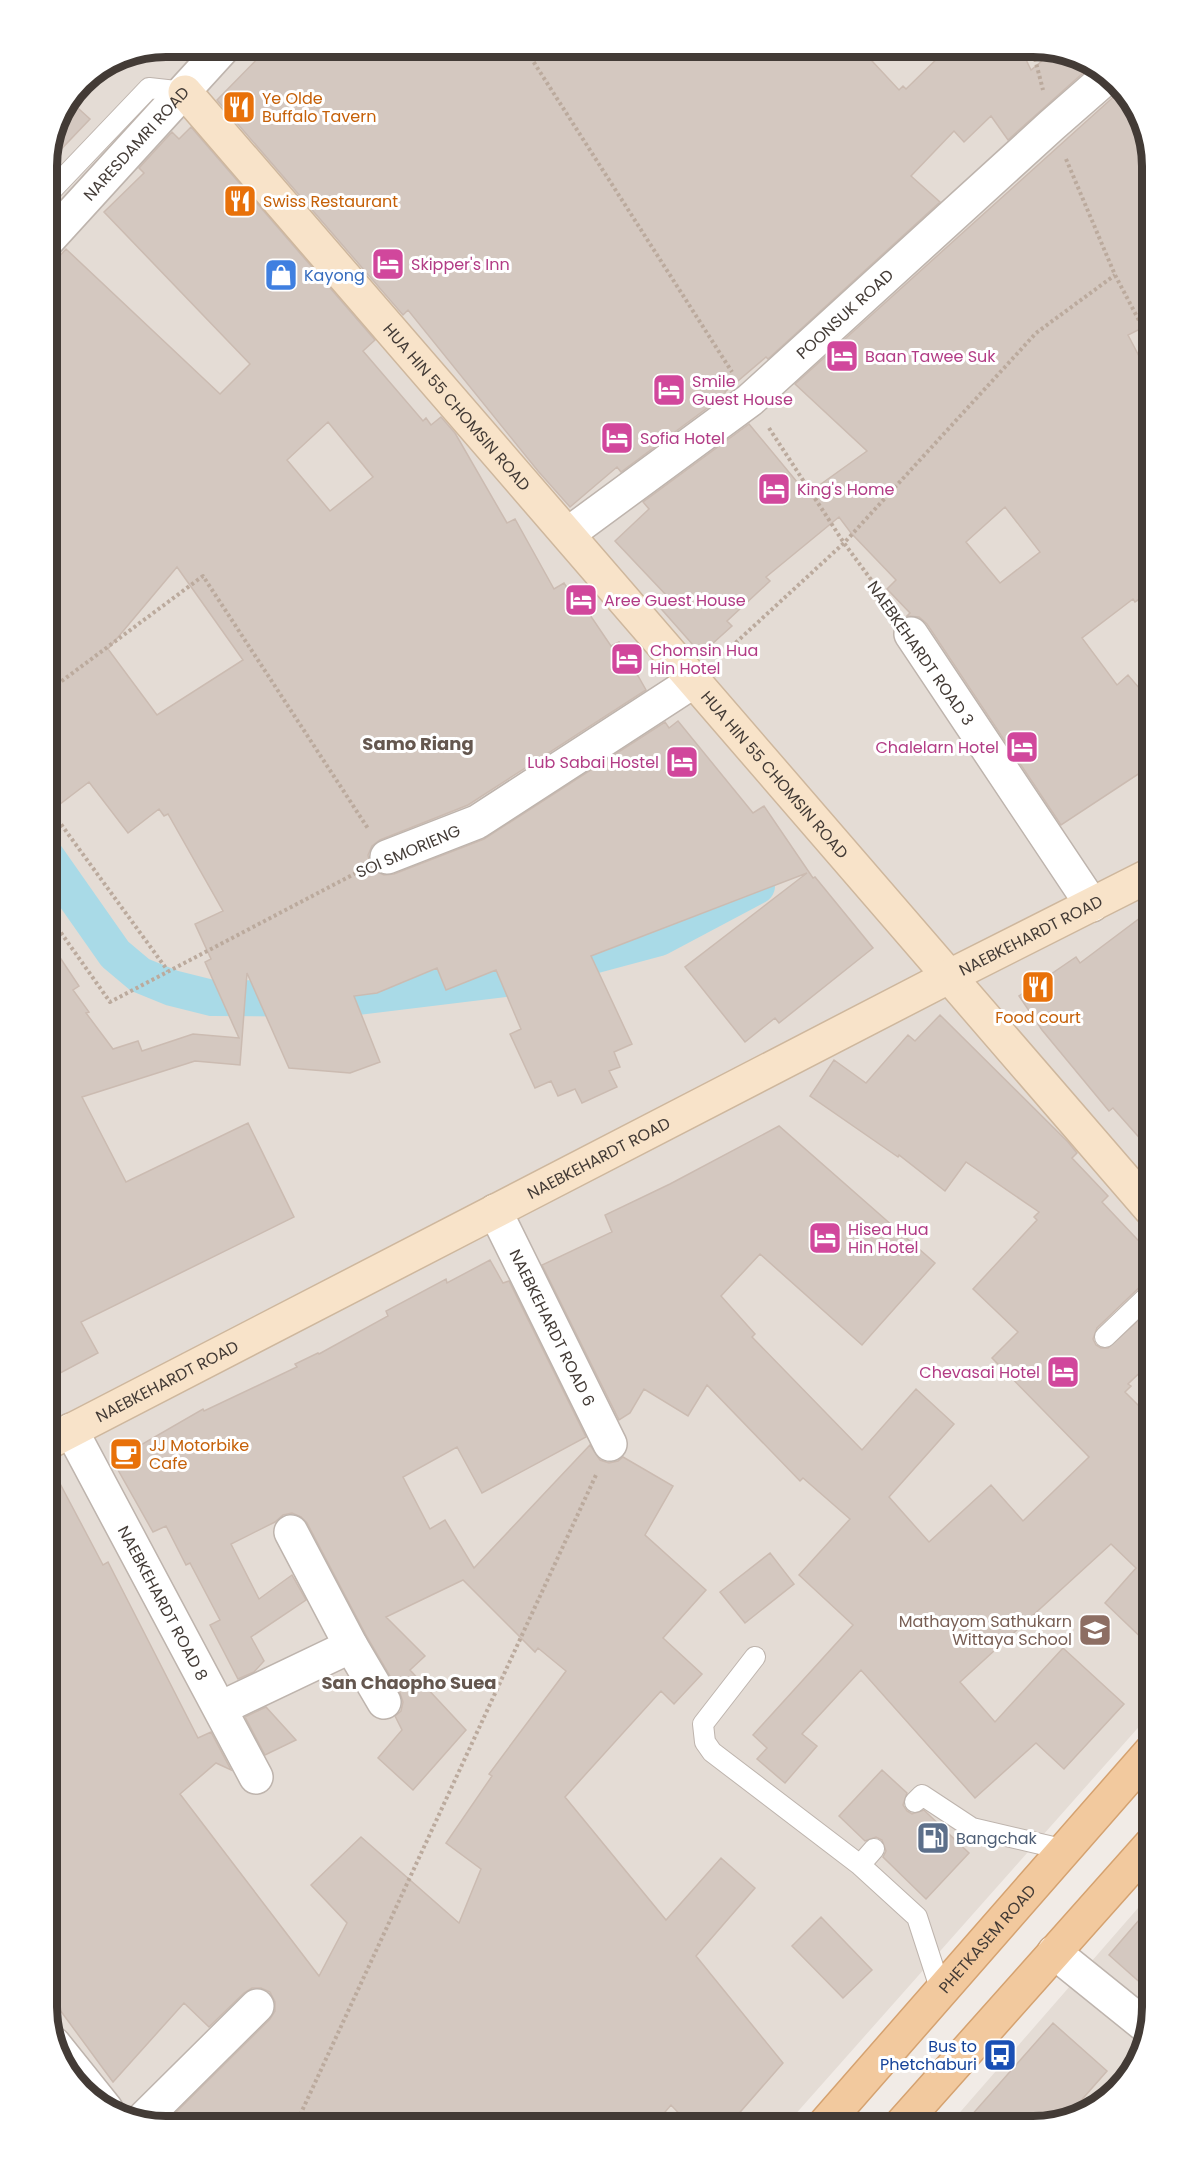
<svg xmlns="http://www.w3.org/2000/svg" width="1199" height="2173" font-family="Poppins,sans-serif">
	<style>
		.residential { fill: #e4dcd5 }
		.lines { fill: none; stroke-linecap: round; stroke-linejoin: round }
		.canal { stroke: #a9dae7; stroke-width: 36 }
		.building { fill: #d4c8c0; stroke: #cbbbb1; stroke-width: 1.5; fill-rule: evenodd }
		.lane-casing { stroke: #beb4ad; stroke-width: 22 }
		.street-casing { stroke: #beb4ad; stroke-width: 36 }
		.secondary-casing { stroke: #ceb79d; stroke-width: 36 }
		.primary-casing { stroke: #d5a270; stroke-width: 36 }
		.path { stroke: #bbaa9d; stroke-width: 4; stroke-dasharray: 3 3; stroke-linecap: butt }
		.lane { stroke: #fff; stroke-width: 20 }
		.street { stroke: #fff; stroke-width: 33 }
		.secondary { stroke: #f8e3c9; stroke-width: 33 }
		.primary { stroke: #f2c99e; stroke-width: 33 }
		.labels { text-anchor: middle; stroke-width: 6; stroke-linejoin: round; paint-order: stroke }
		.food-label { font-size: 16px; fill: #c56008; stroke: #fff; text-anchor: start }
		.street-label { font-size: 16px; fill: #433b36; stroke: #fff }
		.hotel-label { font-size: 16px; fill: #b23c85; stroke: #fff; text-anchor: start }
		.shop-label { font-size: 16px; fill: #366cbe; stroke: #fff; text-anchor: start }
		.education-label { font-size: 16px; fill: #785e54; stroke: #fff; text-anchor: end }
		.service-label { font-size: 16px; fill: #4e5e75; stroke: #fff; text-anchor: start }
		.transit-label { font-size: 16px; fill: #164399; stroke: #fff; text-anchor: end }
		.neighbourhood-label { font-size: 18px; font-weight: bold; fill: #64574f; stroke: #fff }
		.rim { fill: none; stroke: #433b36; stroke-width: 8 }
	</style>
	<rect width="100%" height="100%" fill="#f1ebe6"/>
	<path class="residential" d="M166 47H1042L1100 67 1143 120 1152 166V1712L785 2126H158L99 2106 56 2053 47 2007V158L56 120 82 81 120 55Z
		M1152 1892V2008L1132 2074 1079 2117 1033 2126H948Z"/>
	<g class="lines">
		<path class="canal" d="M47 857 115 954 140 975 172 988 212 998 342 999 506 979 659 938 757 886"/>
	</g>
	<path class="building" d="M269 47H859L899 90 903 86 906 89 949 47H1020L1031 70 1054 51 1093 64 1008 140 991 116 964 142 954 131 911 176 940 202 768 359 766 357 725 392 726 394 621 472 617 467 570 507 538 471 408 310 403 315 217 100Z
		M1120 91 1143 120 1152 165V323L1128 335 1152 381V591L1135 602 1133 599 1082 638 1117 685 1128 675 1152 703V765L1061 825 927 624 919 617 907 616 910 613 887 589 896 580 851 533 839 517 766 577 770 581 727 621 732 626 701 654 656 603 666 595 615 541 649 509 643 502 749 424 807 494 867 451 795 384ZM1005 507 1040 552 1000 583 966 542Z
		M69 100 90 119 47 164 56 120Z
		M191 127 375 340 363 351 423 421 426 418 431 425 441 417 455 433 507 523 515 519 554 589 564 583 585 614 588 612 611 646 619 642 646 690 468 805 380 840 372 846 368 855 370 864 375 871 384 875 394 874 484 839 665 722 669 728 678 721 753 813 764 806 813 878 815 877 873 948 779 1023 775 1018 745 1042 685 967 807 873 591 956 632 1044 614 1052 620 1067 609 1071 617 1087 582 1103 575 1089 558 1096 551 1081 535 1088 510 1034 521 1029 496 970 446 990 437 968 377 993 354 996 380 1062 350 1073 289 1068 247 973 240 1065 195 1061 82 1097 126 1182 248 1123 294 1217 81 1322 98 1353 47 1380V938L79 986 73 990 89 1012 86 1013 113 1049 138 1041 142 1051 193 1034 239 1038 205 962 211 959 195 924 223 911 168 814 164 816 159 809 128 833 89 782 47 814V270L66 249 220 394 250 364 104 212 144 173 139 168 172 132 179 139ZM328 422 373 477 330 511 287 460ZM177 567 243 660 157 715 108 649Z
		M1152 909V1152L1113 1108 1109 1111 1042 1030 1019 996 1076 957 1080 963Z
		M940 1015 1068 1142 1077 1153 1072 1158 1108 1196 1102 1202 1152 1255V1280L1144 1283 1097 1328 1093 1339 1096 1345 1101 1348H1108L1152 1308V1361L1128 1384 1131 1386 1125 1392 1152 1419V1648L1105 1603 1136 1568 1111 1544 960 1682 995 1722 1063 1648 1124 1704 1064 1769 1036 1743 975 1798 861 1670 802 1734 817 1746 785 1783 757 1759 767 1748 753 1735 853 1625 799 1575 850 1519 803 1478 800 1481 707 1385 688 1416 644 1389 630 1413 619 1420 542 1265 612 1232 605 1215 670 1184 779 1126 935 1263 862 1345 760 1254 721 1296 755 1334 752 1337 862 1450 916 1389 954 1424 889 1497 929 1542 991 1485 1023 1521 1089 1457 992 1358 1018 1332 973 1289 1037 1220 1034 1217 1039 1212 966 1162 945 1191 899 1155 898 1157 810 1096 834 1060 866 1083 908 1035 915 1041Z
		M490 1260 503 1283 509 1281 586 1437 482 1493 457 1447 403 1477 430 1529 445 1520 474 1568 590 1445 600 1460 609 1463 618 1461 623 1457 673 1486 645 1535 706 1590 663 1638 702 1674 674 1704 661 1691 565 1797 666 1920 721 1858 755 1888 696 1956 783 2063 728 2126H691L671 2105 653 2126H162L270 2019 275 2011V2002L270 1992 261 1988H252L244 1993 209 2027 184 2003 113 2082 46 1991 47 1462 48 1461 103 1565 108 1562 198 1738 211 1732 231 1770 216 1763 180 1794 319 1976 347 1923 311 1885 361 1837 459 1923 481 1869 446 1843 492 1776 489 1774 566 1671 538 1648 535 1652 463 1580 386 1617 425 1656 410 1670 466 1730 413 1790 378 1758 402 1730 395 1716 401 1711 403 1702 400 1693 367 1637 307 1523 301 1517 292 1513 283 1515 275 1522 231 1544 259 1599 292 1575 306 1600 251 1637 264 1661 254 1672 238 1679 210 1625 220 1620 190 1563 186 1565 166 1526 153 1532 113 1461 203 1409 204 1411 297 1367 295 1364 318 1353 319 1354 388 1316 386 1311 446 1279 447 1283Z
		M770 1553 794 1584 745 1623 720 1592Z
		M266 1707 296 1740 265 1755 245 1717Z
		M882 1770 907 1793 903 1805 907 1811 912 1814 924 1810 927 1813 969 1853 926 1899 883 1857 886 1851 882 1840 876 1837 865 1841 839 1816Z
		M1152 1905V1993L1109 1955Z
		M821 1917 872 1970 843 1998 792 1946Z
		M1053 2023 1107 2071 1063 2121 1034 2127 962 2126Z"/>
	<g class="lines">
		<g class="lane-casing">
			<path id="lane" d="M47 195 149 88 185 92
				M1105 1337 1152 1292
				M755 1657 703 1724 705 1742 712 1752 860 1865
				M915 1802 922 1795 972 1828 1066 1850
				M874 1849 860 1865 917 1917 941 1991"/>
		</g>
		<g class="street-casing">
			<g id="street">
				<path id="s1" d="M47 241 224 47"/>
				<path id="s2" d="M568 534 750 400 1052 125 1108 76"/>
				<path d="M911 634 1092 905"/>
				<path d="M387 857 477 822 694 681"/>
				<path id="s3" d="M495 1211 610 1444"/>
				<path id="s4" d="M71 1430 256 1777"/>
				<path d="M291 1532 351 1646 384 1702"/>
				<path d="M221 1708 351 1646"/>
				<path d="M1054 1952 1147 2027"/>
				<path d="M54 2044 106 2109"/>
				<path d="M141 2121 257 2006"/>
			</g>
		</g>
		<g class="secondary-casing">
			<g id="secondary">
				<path id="s5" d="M185 92 1152 1211"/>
				<path id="s6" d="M47 1443 950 976 1152 874"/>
			</g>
		</g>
		<g class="primary-casing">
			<g id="primary">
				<path id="s7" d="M823 2126 1152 1750"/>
				<path d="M900 2126 1152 1843"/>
			</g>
		</g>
		<path class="path" d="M524 47 732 372
			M1032 47 1043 90
			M1066 159 1115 275 1152 345
			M769 428 844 543 892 608
			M718 659 844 543 1036 333 1115 275
			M47 692 203 576 369 830
			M47 805 168 971
			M47 913 110 1002 358 872
			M295 2126 596 1475"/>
		<use href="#lane" class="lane"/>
		<use href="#street" class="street"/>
		<use href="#secondary" class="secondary"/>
		<use href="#primary" class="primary"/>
	</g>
	<defs>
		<g id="restaurant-square" transform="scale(1.725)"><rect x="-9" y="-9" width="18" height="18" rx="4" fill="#e8710a" stroke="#fff"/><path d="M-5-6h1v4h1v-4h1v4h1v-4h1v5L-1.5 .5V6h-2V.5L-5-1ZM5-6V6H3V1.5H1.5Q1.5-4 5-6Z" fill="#fff"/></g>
		<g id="hotel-square" transform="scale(1.725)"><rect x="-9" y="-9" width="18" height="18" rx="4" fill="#d1479c" stroke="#fff"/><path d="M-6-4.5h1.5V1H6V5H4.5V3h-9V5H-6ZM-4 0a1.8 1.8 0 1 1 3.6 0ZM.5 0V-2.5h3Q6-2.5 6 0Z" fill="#fff"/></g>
		<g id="shop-square" transform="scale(1.725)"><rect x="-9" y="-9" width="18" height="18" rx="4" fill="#3f7fe0" stroke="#fff"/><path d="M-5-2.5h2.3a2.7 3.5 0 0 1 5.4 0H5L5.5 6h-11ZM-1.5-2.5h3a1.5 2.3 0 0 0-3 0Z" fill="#fff"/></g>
		<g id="cafe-square" transform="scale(1.725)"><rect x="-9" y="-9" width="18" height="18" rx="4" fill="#e8710a" stroke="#fff"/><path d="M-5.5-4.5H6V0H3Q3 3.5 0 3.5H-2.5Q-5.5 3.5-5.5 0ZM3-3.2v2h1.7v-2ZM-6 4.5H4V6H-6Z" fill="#fff"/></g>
		<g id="school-square" transform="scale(1.725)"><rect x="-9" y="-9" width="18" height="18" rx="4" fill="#8d6e63" stroke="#fff"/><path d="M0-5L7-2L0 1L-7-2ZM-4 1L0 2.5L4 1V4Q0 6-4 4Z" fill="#fff"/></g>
		<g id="fuel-square" transform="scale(1.725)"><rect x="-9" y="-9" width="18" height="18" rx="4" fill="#5c6f8a" stroke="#fff"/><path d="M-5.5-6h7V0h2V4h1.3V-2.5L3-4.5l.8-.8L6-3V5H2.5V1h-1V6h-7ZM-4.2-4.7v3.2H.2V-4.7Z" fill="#fff"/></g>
		<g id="bus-square" transform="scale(1.725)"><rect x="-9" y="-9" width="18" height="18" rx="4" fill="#1a4fb4" stroke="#fff"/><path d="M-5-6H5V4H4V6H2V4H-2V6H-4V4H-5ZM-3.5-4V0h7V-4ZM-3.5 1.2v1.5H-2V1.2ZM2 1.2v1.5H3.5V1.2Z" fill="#fff"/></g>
	</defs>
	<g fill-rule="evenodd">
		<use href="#restaurant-square" x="239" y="107"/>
		<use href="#restaurant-square" x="240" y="201"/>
		<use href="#hotel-square" x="388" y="264"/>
		<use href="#shop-square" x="281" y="275"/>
		<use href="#hotel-square" x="842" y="356"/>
		<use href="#hotel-square" x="669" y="390"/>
		<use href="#hotel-square" x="617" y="438"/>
		<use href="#hotel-square" x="774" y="489"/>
		<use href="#hotel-square" x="581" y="600"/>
		<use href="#hotel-square" x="627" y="659"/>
		<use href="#hotel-square" x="1022" y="747"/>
		<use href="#hotel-square" x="682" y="762"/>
		<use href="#restaurant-square" x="1038" y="987"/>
		<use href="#hotel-square" x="825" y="1238"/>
		<use href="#hotel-square" x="1063" y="1372"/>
		<use href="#cafe-square" x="126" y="1454"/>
		<use href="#school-square" x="1095" y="1630"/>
		<use href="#fuel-square" x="933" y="1838"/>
		<use href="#bus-square" x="1000" y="2055"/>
	</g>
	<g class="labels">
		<g class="food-label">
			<text x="262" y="104">Ye Olde<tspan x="262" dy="18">Buffalo Tavern</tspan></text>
			<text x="263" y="207">Swiss Restaurant</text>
			<text x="1038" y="1023" text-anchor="middle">Food court</text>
			<text x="149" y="1451">JJ Motorbike<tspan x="149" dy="18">Cafe</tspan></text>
		</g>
		<g class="street-label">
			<text dy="6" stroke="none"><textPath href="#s1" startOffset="132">NARESDAMRI ROAD</textPath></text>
			<text dy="6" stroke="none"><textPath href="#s2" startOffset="354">POONSUK ROAD</textPath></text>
			<text dy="6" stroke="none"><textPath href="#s5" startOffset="416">HUA HIN 55 CHOMSIN ROAD</textPath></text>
			<text transform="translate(921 653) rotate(55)" y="6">NAEBKEHARDT ROAD 3</text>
			<text dy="6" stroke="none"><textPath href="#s5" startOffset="902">HUA HIN 55 CHOMSIN ROAD</textPath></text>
			<text transform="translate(408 851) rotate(-23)" y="6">SOI SMORIENG</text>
			<text dy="6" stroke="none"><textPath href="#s6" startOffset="1107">NAEBKEHARDT ROAD</textPath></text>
			<text dy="6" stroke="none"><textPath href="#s6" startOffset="621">NAEBKEHARDT ROAD</textPath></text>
			<text dy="6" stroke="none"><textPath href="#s3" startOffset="130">NAEBKEHARDT ROAD 6</textPath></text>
			<text dy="6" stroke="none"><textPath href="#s6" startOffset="135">NAEBKEHARDT ROAD</textPath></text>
			<text dy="6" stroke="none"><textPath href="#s4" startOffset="196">NAEBKEHARDT ROAD 8</textPath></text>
			<text dy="6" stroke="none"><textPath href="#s7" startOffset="249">PHETKASEM ROAD</textPath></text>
		</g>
		<g class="hotel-label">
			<text x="411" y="270">Skipper's Inn</text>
			<text x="865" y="362">Baan Tawee Suk</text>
			<text x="692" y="387">Smile<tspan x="692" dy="18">Guest House</tspan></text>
			<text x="640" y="444">Sofia Hotel</text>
			<text x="797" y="495">King's Home</text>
			<text x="604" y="606">Aree Guest House</text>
			<text x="650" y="656">Chomsin Hua<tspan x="650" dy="18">Hin Hotel</tspan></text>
			<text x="999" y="753" text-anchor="end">Chalelarn Hotel</text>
			<text x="659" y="768" text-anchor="end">Lub Sabai Hostel</text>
			<text x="848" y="1235">Hisea Hua<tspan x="848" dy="18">Hin Hotel</tspan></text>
			<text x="1040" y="1378" text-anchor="end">Chevasai Hotel</text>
		</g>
		<g class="shop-label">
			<text x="304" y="281">Kayong</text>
		</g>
		<g class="education-label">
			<text x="1072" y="1627">Mathayom Sathukarn<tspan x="1072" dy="18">Wittaya School</tspan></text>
		</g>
		<g class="service-label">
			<text x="956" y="1844">Bangchak</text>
		</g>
		<g class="transit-label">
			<text x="977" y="2052">Bus to<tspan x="977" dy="18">Phetchaburi</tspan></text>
		</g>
		<g class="neighbourhood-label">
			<text x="418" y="750">Samo Riang</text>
			<text x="409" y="1689">San Chaopho Suea</text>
		</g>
	</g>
	<path d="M0 0H1199V2173H0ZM166 57H1033A109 109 0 0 1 1142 166V2007A109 109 0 0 1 1033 2116H166A109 109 0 0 1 57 2007V166A109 109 0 0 1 166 57Z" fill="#fff" fill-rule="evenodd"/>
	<path class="rim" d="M166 57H1033A109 109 0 0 1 1142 166V2007A109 109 0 0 1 1033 2116H166A109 109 0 0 1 57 2007V166A109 109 0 0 1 166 57Z"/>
</svg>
